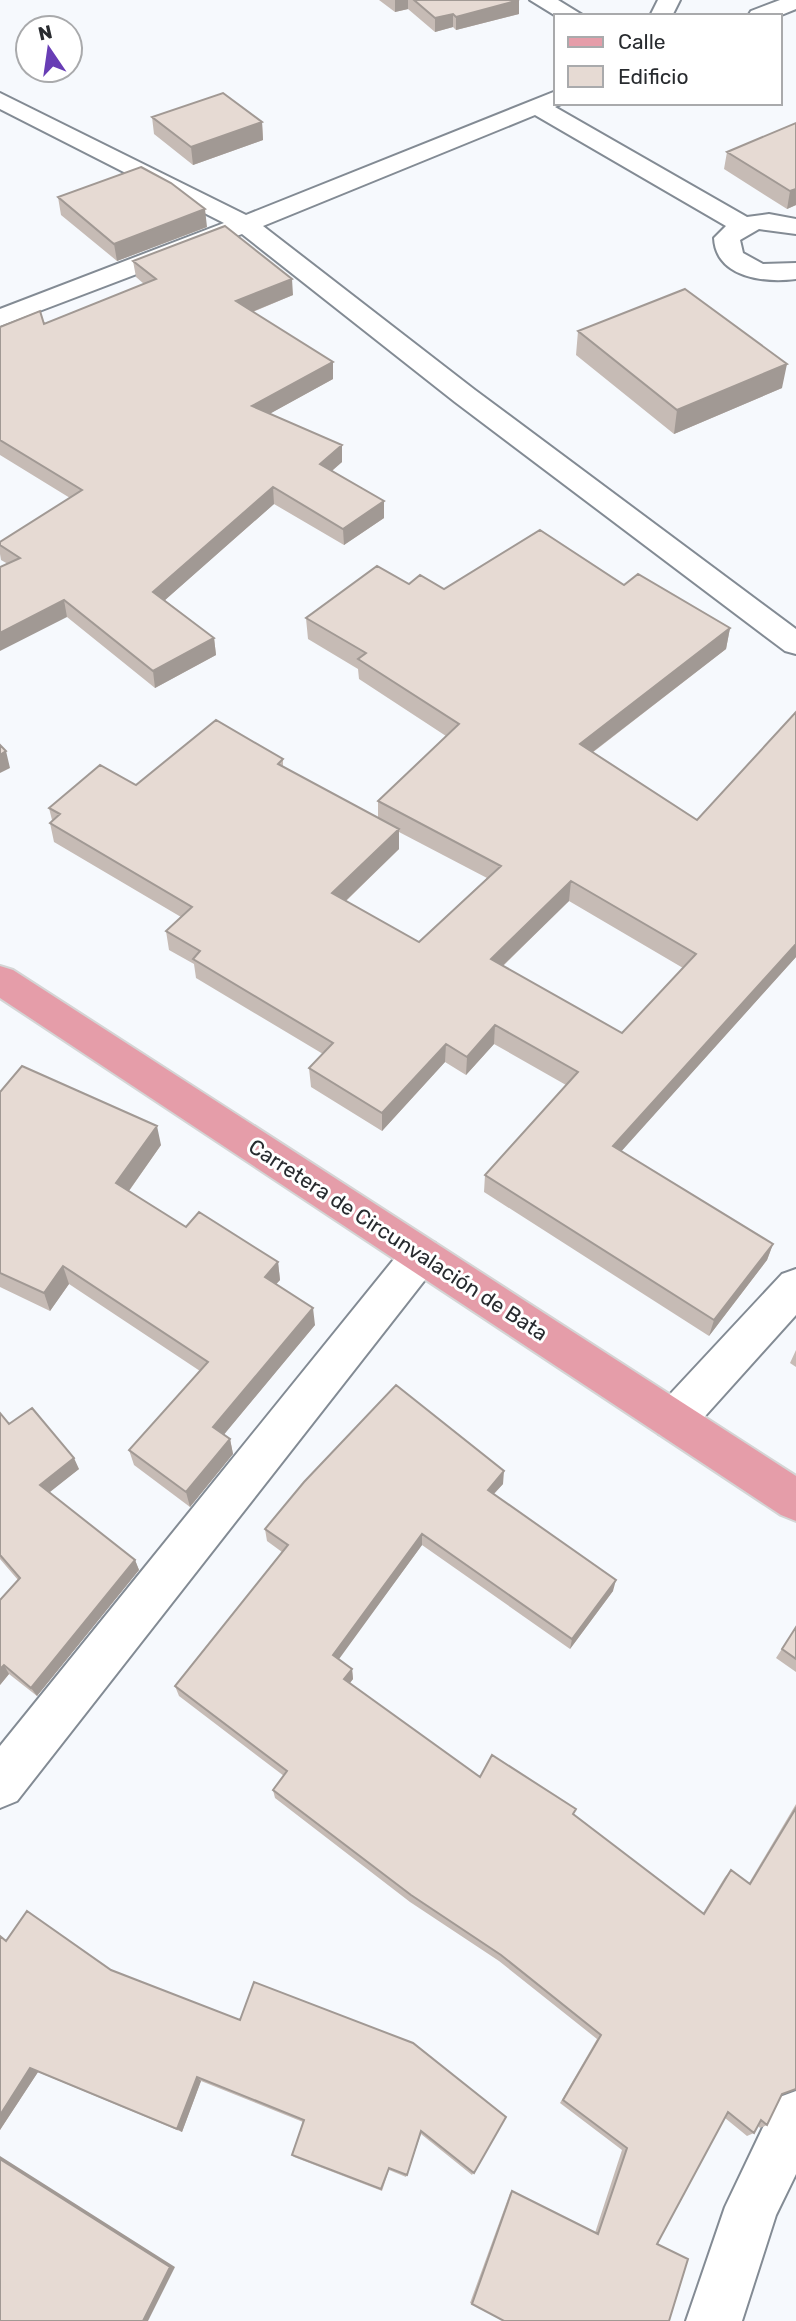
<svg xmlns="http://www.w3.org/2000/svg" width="796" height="2321" font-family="Rubik,sans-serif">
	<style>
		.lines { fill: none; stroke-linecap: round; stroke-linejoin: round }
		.minor-casing { stroke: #838b94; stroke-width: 4 }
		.primary-casing { stroke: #d4d5d5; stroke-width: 4 }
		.minor { fill: #fff; fill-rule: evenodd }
		.primary { fill: #e59da9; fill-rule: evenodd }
		.wall { fill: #c6bbb5; fill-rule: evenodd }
		.shaded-wall { fill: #a19994 }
		.building { fill: #e6dad3; stroke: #a19994; stroke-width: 2; fill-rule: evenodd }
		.labels { text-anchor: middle; stroke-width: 6; stroke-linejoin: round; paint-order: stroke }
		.street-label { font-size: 21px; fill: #282b2f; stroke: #fff }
	</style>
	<rect width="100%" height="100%" fill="#f6f9fd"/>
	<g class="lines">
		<g class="minor-casing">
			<path id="minor" d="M530 0H558L584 16H556Z
				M658 0H680L672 16H650Z
				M780 0H796V9L779 16H748L751 11Z
				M556 91V103H563L555 107 747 217 769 214 796 219V234L759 229 740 240 743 253 763 264 796 263V279C765 283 716 278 714 238L726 226 535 115 263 226 475 390 796 629V654L785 651 455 402 242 234 0 326V309L224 223 0 109V93L246 215Z
				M421 1238 435 1243 441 1255 435 1267 17 1801 0 1808V1746L407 1243Z
				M796 1269V1315L689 1434 674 1439 659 1434 653 1420 659 1406 782 1274Z
				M796 2091V2174L776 2215 742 2321H686L725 2207 777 2098Z"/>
		</g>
		<g class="primary-casing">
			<path id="primary" d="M0 966 13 970 796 1476V1521L781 1515 0 998Z"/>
		</g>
		<use href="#minor" class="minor"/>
		<use href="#primary" class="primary"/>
	</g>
	<path class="wall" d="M379 0H519V14L456 30 453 27 435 32 408 9 395 12Z
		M152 117 262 122 263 140 193 165 154 134Z
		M796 123V205L787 209 724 169 727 152Z
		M58 197 207 227 117 261 61 215Z
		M133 261 293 295 253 312 333 362V379L269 414 342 445V462L332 471 384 518 344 545 274 504 165 600 214 638 216 655 155 688 67 617 8 564 1 560 0 554V542L70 498 0 455V327L44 324 144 284 136 277Z
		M578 331 782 388 674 434 576 355Z
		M409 584 444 589 624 585 730 628 726 649 592 753 697 820 796 712V957L621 1151 773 1244 767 1260 709 1336 484 1192 485 1175 566 1085 494 1044 466 1075 445 1062 382 1131 311 1087 309 1068 323 1054 196 978 194 964 169 950 166 931 181 917 54 842 50 823 52 820 49 808 136 785 283 759V767L378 818V801L446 736 359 679 358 669 308 639 306 618ZM399 832 487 878 419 942 346 901 399 849ZM569 901 683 968 622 1033 503 966Z
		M0 1092 161 1145 129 1191 186 1227 278 1262 280 1280 276 1284 315 1325 224 1434 230 1439 233 1454 190 1507 134 1465 129 1450 200 1371 69 1284 50 1311 0 1287Z
		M796 1350V1367L790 1363Z
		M0 1413 9 1424 79 1469 49 1492 135 1560 139 1570 37 1696 9 1674 0 1685 18 1580 0 1559Z
		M503 1484 494 1494 613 1591 570 1649 422 1545 338 1659 352 1669 353 1679 350 1683 480 1777 576 1809 573 1814 703 1913 725 1877 731 1870 749 1883 796 1804V2089L781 2095 767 2125 760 2128 758 2126 754 2133 747 2136 725 2118 504 2321 470 2303 510 2193 512 2191 595 2233 622 2150 560 2103 597 2039 499 1961 410 1902 275 1798 273 1790 284 1776 179 1696 175 1686 282 1552 267 1541 265 1529Z
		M796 1627V1672L776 1658Z
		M0 1936 6 1941 111 1970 240 2020 506 2117 472 2175 421 2134 406 2177 389 2170 382 2191 294 2157 292 2155 303 2122 201 2081 182 2132 38 2072 0 2130Z"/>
	<path class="shaded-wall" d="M395 0H408V9L395 12Z
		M519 0V14L456 30V17Z
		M453 14V27L435 32V18Z
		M262 122 263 140 193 165 191 147Z
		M796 189V205L787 209 790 191Z
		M205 209 207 227 117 261 114 244Z
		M292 279 293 295 237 318 236 301Z
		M333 362V379L253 423 252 406Z
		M787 364 782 388 674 434 677 410Z
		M342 445V462L321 480 320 464Z
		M273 487 274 504 156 608 153 592Z
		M384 501V518L344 545 343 529Z
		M64 600 67 617 0 651V633Z
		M730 628 726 649 577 764 580 744Z
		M214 638 216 655 155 688 153 671Z
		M6 751 10 768 0 773V755Z
		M399 829V849L333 913 332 893Z
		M571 881 569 901 490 978 491 959Z
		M796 944V957L610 1164 613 1146Z
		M495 1025 494 1044 466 1075 467 1057Z
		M446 1044 445 1062 382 1131V1113Z
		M157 1126 161 1145 121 1202 116 1183Z
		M773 1244 767 1260 709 1336 714 1320Z
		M278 1262 280 1280 267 1294 265 1277Z
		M63 1266 69 1284 50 1311 44 1293Z
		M313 1308 315 1325 217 1443 213 1427Z
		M230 1439 233 1454 190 1507 186 1492Z
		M74 1458 79 1469 45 1496 40 1485Z
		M504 1471 503 1484 486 1502 488 1490Z
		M422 1534V1545L334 1666 333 1655Z
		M135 1560 139 1570 37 1696 31 1688Z
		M616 1580 613 1591 570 1649 572 1639Z
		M4 1665 9 1674 0 1685V1669Z
		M352 1669 353 1679 345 1689 344 1679Z
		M30 2068 38 2072 0 2130V2115Z
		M197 2077 201 2081 182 2132 177 2129Z
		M0 2156 175 2267 148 2321H143L0 2159Z"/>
	<path class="building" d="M414 0H519L456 17 453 14 435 18Z
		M223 93 262 122 191 147 152 117Z
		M796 123V189L790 191 727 152Z
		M141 167 171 183 205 209 114 244 58 197Z
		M225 226 292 279 236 301 333 362 252 406 342 445 320 464 384 501 343 529 273 487 153 592 214 638 153 671 64 600 0 633V567L20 558 0 545V542L82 490 0 440V327L40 311 44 324 156 279 133 261Z
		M685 289 787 364 677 410 578 331Z
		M540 530 624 585 638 574 730 628 580 744 697 820 796 712V944L613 1146 773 1244 714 1320 485 1175 578 1072 495 1025 467 1057 446 1044 382 1113 309 1068 333 1043 193 959 200 951 166 931 192 907 50 823 60 814 49 808 100 765 136 785 216 720 283 759 278 764 399 829 332 893 419 942 501 866 378 801 459 724 358 659 366 653 306 618 377 566 409 584 420 575 444 589ZM571 881 696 954 622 1033 491 959Z
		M0 745 6 751 0 755Z
		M22 1066 157 1126 116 1183 186 1227 199 1212 278 1262 265 1277 313 1308 213 1427 230 1439 186 1492 129 1450 208 1362 63 1266 44 1293 0 1273V1092Z
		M396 1385 504 1471 488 1490 616 1580 572 1639 422 1534 333 1655 352 1669 344 1679 480 1777 492 1755 576 1809 573 1814 704 1914 731 1870 750 1884 796 1808V2089L782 2094 767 2125 761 2120 754 2133 728 2112 657 2244 688 2259 669 2321H504L472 2304 512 2191 598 2234 627 2148 563 2100 601 2035 501 1955 411 1895 273 1790 287 1771 175 1686 288 1545 265 1529 304 1482Z
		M32 1408 74 1458 40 1485 135 1560 31 1688 4 1665 0 1669V1600L20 1578 0 1555V1413L9 1424Z
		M796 1627V1659L782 1649Z
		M27 1911 111 1970 240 2020 254 1982 413 2043 506 2117 474 2173 421 2131 407 2175 389 2168 381 2189 292 2155 304 2120 197 2077 177 2129 30 2068 0 2115V1936L6 1941Z
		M0 2159 170 2267 143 2321H0Z"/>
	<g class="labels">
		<g class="street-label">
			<text transform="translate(398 1240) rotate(33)" y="7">Carretera de Circunvalación de Bata</text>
		</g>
	</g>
	<rect x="554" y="14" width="228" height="91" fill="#ffffff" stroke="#a9aaac" stroke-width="2"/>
	<rect x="568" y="37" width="35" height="10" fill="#e59da9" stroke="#a9aaac" stroke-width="2"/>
	<text x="618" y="49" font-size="21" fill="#282b2f">Calle</text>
	<rect x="568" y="66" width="35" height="21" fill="#e6dad3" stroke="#a9aaac" stroke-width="2"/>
	<text x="618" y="84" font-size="21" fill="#282b2f">Edificio</text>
	<g transform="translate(49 49) rotate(347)"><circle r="33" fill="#ffffff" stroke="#a9aaac" stroke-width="2"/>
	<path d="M0-5L12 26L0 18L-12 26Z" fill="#683db5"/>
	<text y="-10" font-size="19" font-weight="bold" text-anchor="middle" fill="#282b2f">N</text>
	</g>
</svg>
